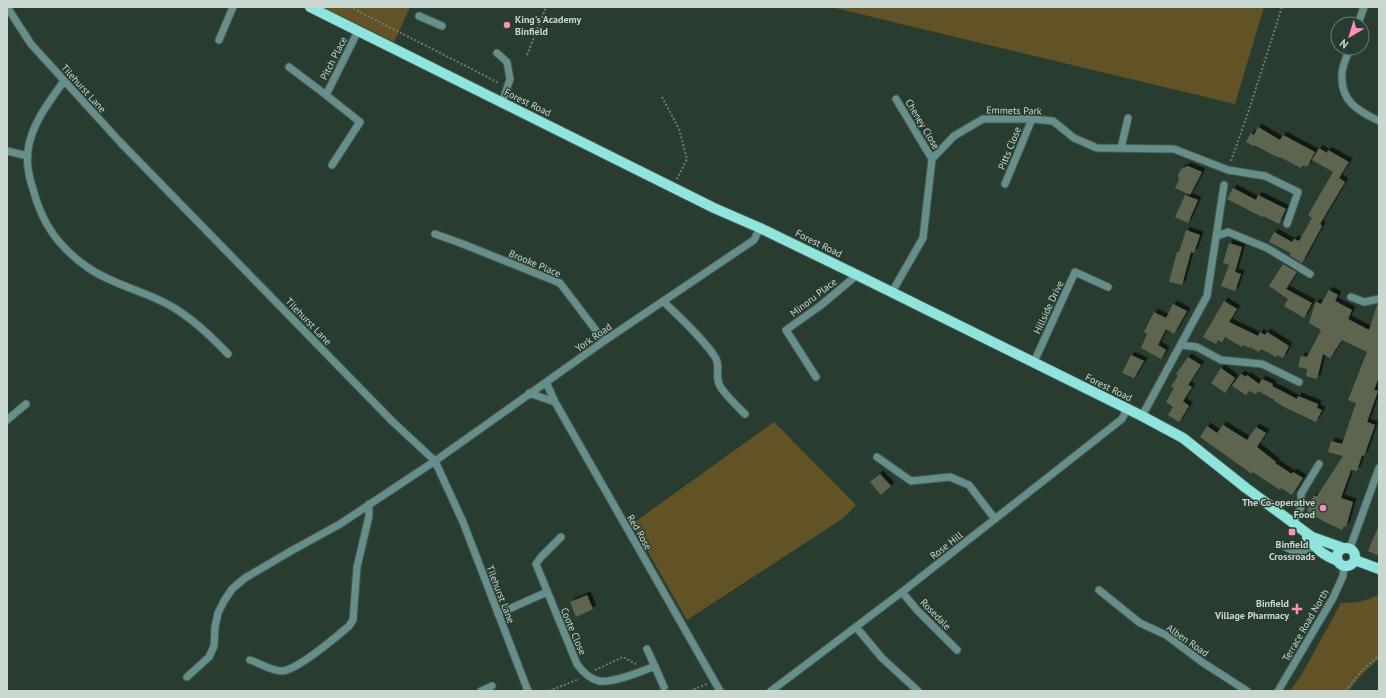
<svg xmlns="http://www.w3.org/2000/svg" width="1386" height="698" font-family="'PT Sans',sans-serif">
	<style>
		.green { fill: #615325 }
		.building { fill: #5d654f; filter: url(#shadow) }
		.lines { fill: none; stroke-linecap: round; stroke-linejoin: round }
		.minor-casing { stroke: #45594c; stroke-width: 9 }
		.major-casing { stroke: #45594c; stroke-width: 12 }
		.path { stroke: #6c7e72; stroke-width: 2; stroke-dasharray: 2 2; stroke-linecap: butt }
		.minor { stroke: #668e8a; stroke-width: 7 }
		.major { stroke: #8fe5de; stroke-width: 10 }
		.poi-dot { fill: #fe8ebb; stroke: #283d30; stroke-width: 1.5 }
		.labels { text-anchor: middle; stroke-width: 3; stroke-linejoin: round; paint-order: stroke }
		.poi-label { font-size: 10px; font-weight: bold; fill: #cad7ce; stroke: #283d30; text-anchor: end }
		.street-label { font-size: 10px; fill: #cad7ce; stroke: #283d30 }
	</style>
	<defs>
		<filter id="shadow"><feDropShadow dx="3.5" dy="-3.5" stdDeviation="0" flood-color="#0009"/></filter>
	</defs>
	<rect width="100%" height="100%" fill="#283d30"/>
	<path class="green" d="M321 7H410L394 42Z
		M831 7H1264L1235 104Z
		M774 422 856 505 842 519 687 620 632 524Z
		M1379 594V659C1367 669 1357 678 1349 691H1290L1302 674 1341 603C1355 603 1366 602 1379 594Z"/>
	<path class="building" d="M1258 127 1280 140 1283 135 1315 152 1307 167 1303 165 1301 168 1280 157 1279 158 1254 145 1253 146 1246 142 1251 133 1254 135Z
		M1319 148 1327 153 1328 150 1349 162 1339 178 1345 182 1320 224 1322 226 1302 263 1289 255 1291 253 1269 242 1274 232 1292 242 1294 239 1299 241 1312 218 1308 215 1333 172 1312 160Z
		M1188 166 1202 172 1190 195 1175 188 1179 180 1178 175 1181 169Z
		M1233 188 1256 200 1258 195 1286 209 1279 224 1263 216 1262 217 1227 199Z
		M1185 195 1198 200 1188 223 1175 217Z
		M1186 230 1200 235 1194 253 1191 252 1182 285 1169 282 1177 252H1179Z
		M1229 243 1242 247 1235 272 1241 274 1235 291 1221 286 1229 265 1223 263Z
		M1283 264 1297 272 1286 289 1312 303 1304 318 1284 306 1288 299 1269 286Z
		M1329 290 1338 295 1335 301 1352 310 1348 319 1369 330 1377 305 1379 304V377L1374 390 1378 391 1367 422 1375 425 1364 456 1362 455 1357 471 1351 470 1341 498 1353 502 1346 527 1344 526 1342 530 1323 521 1307 511 1309 503 1314 496H1317L1343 456 1328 452 1331 441 1342 444 1356 403 1348 400 1367 352 1342 340 1330 358 1323 354 1317 379 1306 376 1307 369 1298 367 1301 356 1307 357 1321 330 1309 323 1314 306 1316 302 1321 304Z
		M1224 301 1237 309 1229 322 1258 336 1260 332 1265 335 1267 332 1289 346 1283 358 1277 355 1276 357 1261 349 1259 352 1250 347 1249 348 1243 345 1242 347 1225 337 1222 342 1218 340 1216 344 1203 337Z
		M1173 304 1187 311 1174 334 1166 329 1158 345 1166 350 1161 359 1141 348 1147 334 1144 332 1154 312 1166 318Z
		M1131 355 1144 361 1134 378 1122 373Z
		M1188 357 1201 365 1188 385 1192 387 1183 401 1189 406 1179 422 1168 415 1173 407 1166 402 1174 388 1171 386 1178 376 1176 374Z
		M1221 368 1235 378 1225 393 1211 383Z
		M1241 374 1246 377 1247 375 1259 384 1262 379 1273 384 1272 386 1297 399 1298 396 1318 404 1317 408 1322 410 1316 422 1286 408 1274 401 1275 400 1258 391 1256 394 1249 391 1246 395 1232 386Z
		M1223 425 1247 440 1256 427 1266 433 1257 447 1276 462 1275 463 1292 474 1293 472 1303 478 1292 495 1281 488 1280 490 1253 472 1252 474 1200 437 1207 426 1217 433Z
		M880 474 891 486 881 495 870 482Z
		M1379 525V556L1368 551Z
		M587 595 593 609 576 617 570 602Z"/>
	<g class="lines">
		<g class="minor-casing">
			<path id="minor" d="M7 7 31 44 121 143 392 421 435 461 463 522 528 691
				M419 16 442 26
				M1358 24 1364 7
				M219 40 233 7
				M1350 48C1347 56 1342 66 1342 74 1340 101 1358 111 1379 121
				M497 53 507 62 510 79 502 103
				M289 67 326 95
				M64 81C49 102 32 123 28 150 26 163 29 177 33 189 42 224 59 248 90 269 111 283 136 289 159 300 185 311 209 334 228 354
				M896 99 932 159
				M1121 148 1128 118
				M7 151 28 156
				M332 165 360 122 326 95 358 31
				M1005 184 1032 119
				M435 234 463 244 560 283 604 341
				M1217 236 1228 232 1267 248 1310 274
				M892 292 923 238 932 159 954 136 983 119H1032L1053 121 1074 138 1097 148 1174 149 1228 170 1265 176 1298 192 1287 224
				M1351 297 1364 302 1379 299
				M663 301C680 318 703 338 715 357 721 366 715 375 719 384 722 392 738 407 745 414
				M1181 345 1197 347 1221 360 1262 364 1299 382
				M1034 362 1075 272 1108 287
				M816 377 786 330 820 306 857 275
				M546 382 555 402 720 691
				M529 393 555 402
				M1142 416 1207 296 1224 185
				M7 420 26 404
				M877 457 911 481 950 477 969 485 995 519
				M1293 524 1301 507V494L1319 464
				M561 537 541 557 536 564 577 664C582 671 590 679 599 681 614 683 640 672 655 666
				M1284 546C1298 555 1300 553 1314 546
				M1350 548 1379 468
				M1099 590 1140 623 1166 635 1202 662 1247 691
				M902 592 917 610 957 650
				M498 614 547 592
				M856 627 882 658 918 691
				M647 649 664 687
				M250 660C260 663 271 671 282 671 298 670 336 637 349 626L353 620 357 567 369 516V504
				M187 677 209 657 214 646 215 627 218 613 224 601 232 589 245 578 291 551 340 524 435 461 604 341 754 240 760 228
				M481 691 492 686
				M771 691 902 592 1122 419 1127 409
				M1278 691 1333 598 1343 576 1344 566"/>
		</g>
		<g class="major-casing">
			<path id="major" d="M310 7 714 208 760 228 857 275 1142 416 1183 438 1246 488 1312 537 1343 548
				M1307 537C1318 550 1321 554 1338 561
				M1337 557a9 9 0 1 1 18 0a9 9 0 1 1-18 0Z
				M1355 560 1379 569"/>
		</g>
		<path class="path" d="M350 7 499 83
			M527 55 546 7
			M662 97 679 129 687 159 677 179
			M1231 161 1249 110 1282 7
			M595 670 623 657 636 664
			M549 691 579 679
			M690 691 707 684
			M1346 691C1355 677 1365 667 1379 656"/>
		<use href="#minor" class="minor"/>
		<use href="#major" class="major"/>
	</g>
	<g class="poi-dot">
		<circle cx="507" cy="25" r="4"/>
		<circle cx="1323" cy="508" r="4"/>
		<rect x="1288" y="528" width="8" height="8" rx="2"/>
		<path d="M1295 603h4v4h4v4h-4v4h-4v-4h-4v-4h4z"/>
	</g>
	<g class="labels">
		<g class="poi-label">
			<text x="515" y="23" text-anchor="start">King's Academy<tspan x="515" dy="12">Binfield</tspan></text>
			<text x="1315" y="506">The Co-operative<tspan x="1315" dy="12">Food</tspan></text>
			<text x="1292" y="548" text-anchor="middle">Binfield<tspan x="1292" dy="12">Crossroads</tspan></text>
			<text x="1289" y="607">Binfield<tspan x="1289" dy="12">Village Pharmacy</tspan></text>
		</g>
		<g class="street-label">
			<text transform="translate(333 58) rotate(-63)" y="4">Pitch Place</text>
			<text transform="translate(84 88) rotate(48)" y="4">Tilehurst Lane</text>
			<text transform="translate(528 102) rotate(26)" y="4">Forest Road</text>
			<text transform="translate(1014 110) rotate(1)" y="4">Emmets Park</text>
			<text transform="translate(923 124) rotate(59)" y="4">Cheney Close</text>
			<text transform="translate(1009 148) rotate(-68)" y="4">Pitts Close</text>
			<text transform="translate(819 243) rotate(26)" y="4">Forest Road</text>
			<text transform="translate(535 263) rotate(23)" y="4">Brooke Place</text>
			<text transform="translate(813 297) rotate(-38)" y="4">Minoru Place</text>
			<text transform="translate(1048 307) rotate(-65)" y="4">Hillside Drive</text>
			<text transform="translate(309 321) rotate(46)" y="4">Tilehurst Lane</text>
			<text transform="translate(593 337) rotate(-35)" y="4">York Road</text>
			<text transform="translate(1109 387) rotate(26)" y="4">Forest Road</text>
			<text transform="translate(640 532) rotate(60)" y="4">Red Rose</text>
			<text transform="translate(946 545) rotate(-38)" y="4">Rose Hill</text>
			<text transform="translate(501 594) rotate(69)" y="4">Tilehurst Lane</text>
			<text transform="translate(936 614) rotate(46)" y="4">Rosedale</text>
			<text transform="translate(1305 625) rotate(-60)" y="4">Terrace Road North</text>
			<text transform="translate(574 631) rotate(67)" y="4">Coote Close</text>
			<text transform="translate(1188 640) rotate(35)" y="4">Alben Road</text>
		</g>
	</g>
	<rect width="1386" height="698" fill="none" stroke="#cad7ce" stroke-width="16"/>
	<g transform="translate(1350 36) rotate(218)"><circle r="19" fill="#283d30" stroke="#697b6f"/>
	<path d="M0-3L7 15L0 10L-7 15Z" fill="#fe8ebb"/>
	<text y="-6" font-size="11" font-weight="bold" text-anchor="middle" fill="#cad7ce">N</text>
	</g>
</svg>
